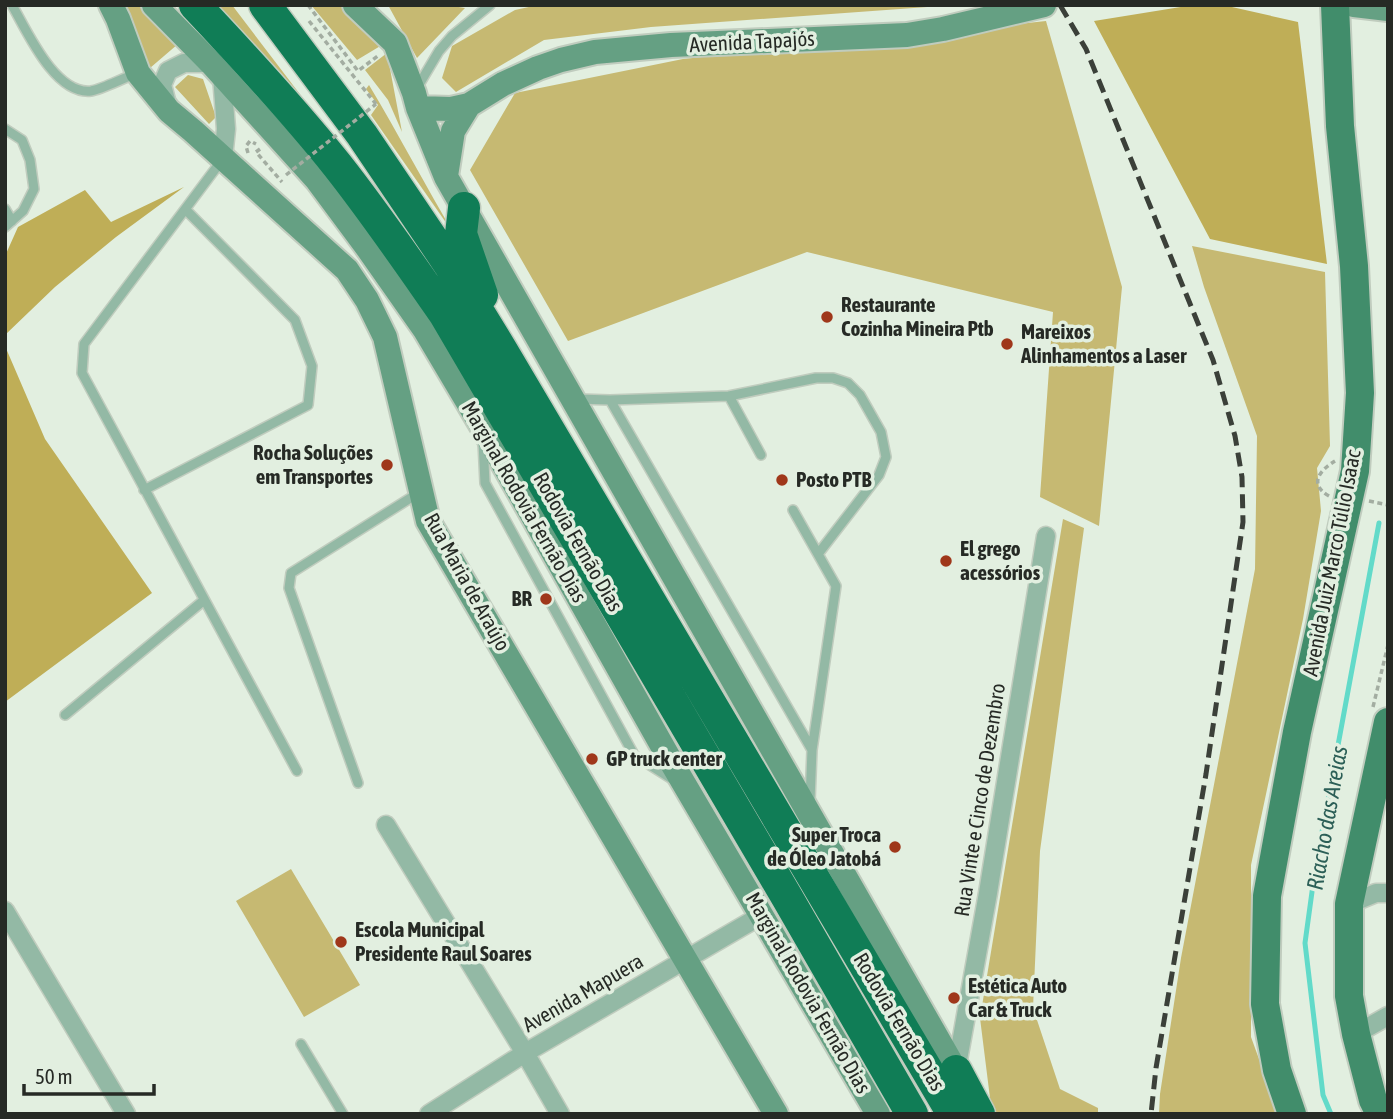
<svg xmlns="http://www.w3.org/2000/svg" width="1393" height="1119" font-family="'Asap Condensed',sans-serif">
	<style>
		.green { fill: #c6b972 }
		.forest { fill: #bfae57 }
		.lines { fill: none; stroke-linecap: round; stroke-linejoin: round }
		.stream { stroke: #62dac9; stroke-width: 5 }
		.lane-casing { stroke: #c0ccbe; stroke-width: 12 }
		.street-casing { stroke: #c0ccbe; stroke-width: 21 }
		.secondary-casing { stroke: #c0ccbe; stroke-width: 28 }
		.primary-casing { stroke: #c0ccbe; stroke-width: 32 }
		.highway-casing { stroke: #c0ccbe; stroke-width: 35 }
		.path { stroke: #a3ada1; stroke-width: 3.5; stroke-dasharray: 5 3.5; stroke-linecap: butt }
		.lane { stroke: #93b9a5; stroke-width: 9 }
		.street { stroke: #93b9a5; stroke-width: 18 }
		.secondary { stroke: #65a083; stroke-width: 24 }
		.primary { stroke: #418d6b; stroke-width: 28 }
		.highway { stroke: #107d56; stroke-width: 32 }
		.rail { stroke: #3b4039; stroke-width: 5; stroke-dasharray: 14 7; stroke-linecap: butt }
		.path-bridge { stroke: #a3ada1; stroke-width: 3.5; stroke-dasharray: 5 3.5; stroke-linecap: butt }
		.poi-dot { fill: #9f371a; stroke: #e2efe0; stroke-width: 2.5 }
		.labels { text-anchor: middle; stroke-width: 7; stroke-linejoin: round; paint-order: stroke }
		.street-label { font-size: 21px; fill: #262a25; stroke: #e2efe0 }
		.poi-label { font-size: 21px; font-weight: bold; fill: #262a25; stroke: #e2efe0; text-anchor: start }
		.water-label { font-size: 23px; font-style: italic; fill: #2c5f57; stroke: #e2efe0 }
	</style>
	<rect width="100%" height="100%" fill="#e2efe0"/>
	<path class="green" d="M123 5H138L178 44 150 68Z
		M201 5H232L315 114Z
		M311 5H340L382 45 357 60Z
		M388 5H446L465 8 417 58Z
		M538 5H955L651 27 544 40 456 92 442 78 452 46 515 10Z
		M1046 21 1122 287 1099 526 1040 497 1053 312 807 252 568 341 470 170 515 93 683 59Z
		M387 53 402 132 388 100 365 70Z
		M188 75 203 79 216 117 209 124 175 87Z
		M369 85C399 135 426 187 456 237L371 115 378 105 366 89Z
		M1192 246 1325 272 1330 446 1317 468 1321 511 1303 619 1251 865V1037L1279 1114H1159L1160 1094 1181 958 1255 569 1257 436 1204 287Z
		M1063 519 1084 528 1040 851 1033 1008 1060 1089 1098 1108V1114H992L980 1018Z
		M291 869 360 985 304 1017 236 901Z"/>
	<path class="forest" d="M1193 5H1223L1298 22 1327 264 1210 239 1094 21Z
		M184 187 116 237 55 287 5 335V256L18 227 85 190 111 222Z
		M5 346 45 439 152 593 5 702Z"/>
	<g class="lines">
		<path class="stream" d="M1331 1114 1323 1095 1305 943 1315 870 1379 523"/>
		<g class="lane-casing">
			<path id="lane" d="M12 5C27 31 55 95 91 91 103 89 125 77 138 73
				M417 88 439 51 452 36 490 5
				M5 129 22 140 30 160 34 189 23 211 5 227
				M222 160 84 344 82 373 297 771
				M5 209 12 221
				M729 396 816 378H833L848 383 860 395 881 432 886 457 879 475 818 554
				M578 399 610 400 729 396 761 455
				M610 400 812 750
				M483 442 485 483 634 755 672 779
				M144 490 308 405 312 366 295 320 186 210
				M793 510 836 586 812 750 810 801
				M65 715 203 601
				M358 783 289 588 291 573 420 492
				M301 1044 343 1114"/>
		</g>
		<g class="street-casing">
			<path id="street" d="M222 75 226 129 223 158
				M167 104 162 85 168 71 184 63H211
				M386 825 525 1053 560 1114
				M1349 904 1376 893H1388
				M5 911 126 1114
				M1356 1034 1388 1016
				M956 1071 988 893 1046 536
				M429 1114 525 1053 762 915"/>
		</g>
		<g class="secondary-casing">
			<path id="secondary" d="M111 5 118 19 138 73 169 111 193 131 347 270 367 300 385 337 428 521 776 1114
				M154 5 211 63 317 180 366 246 425 330 482 426 673 765 878 1114
				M355 5 395 43 414 93 418 108 446 177 956 1071
				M1354 5 1388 9
				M418 108 451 109 469 105 503 84 538 68 561 60 595 52 671 45 907 35 943 29 1044 5
				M446 176 453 131 469 105"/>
		</g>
		<g class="primary-casing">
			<path id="primary" d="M1292 1114 1277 1070 1265 1004 1267 896 1297 732 1355 471 1360 393 1354 266 1340 126 1335 5
				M1380 1114 1373 1100 1356 1034 1349 996V904L1388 722"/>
		</g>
		<g class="highway-casing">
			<path id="highway" d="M195 5C244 57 293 110 337 165 375 213 409 263 444 313L788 899 912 1114
				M265 5 362 135 449 264 501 349 953 1114
				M464 208 461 234 482 295
				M956 1071 979 1114"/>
		</g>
		<path class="path" d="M308 5 358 71 379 55
			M309 21 376 104
			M260 149 256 152 282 182
			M248 153 246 146 250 141 256 144
			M1329 496C1308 484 1320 470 1335 461
			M1369 501 1388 505
			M1373 707 1388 645"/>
		<use href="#lane" class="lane"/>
		<use href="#street" class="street"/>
		<use href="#secondary" class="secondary"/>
		<use href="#primary" class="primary"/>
		<use href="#highway" class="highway"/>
		<path class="rail" d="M1060 5 1086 49 1213 360 1235 436 1242 477 1243 522 1206 774 1156 1068 1151 1114"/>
		<path class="path-bridge" d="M286 175 376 104"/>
	</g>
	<g class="poi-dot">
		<circle cx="827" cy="317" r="7"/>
		<circle cx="1007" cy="344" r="7"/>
		<circle cx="387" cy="465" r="7"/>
		<circle cx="782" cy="480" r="7"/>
		<circle cx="946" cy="561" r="7"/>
		<circle cx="546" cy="599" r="7"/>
		<circle cx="592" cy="759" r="7"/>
		<circle cx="895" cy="847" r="7"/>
		<circle cx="341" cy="942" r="7"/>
		<circle cx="954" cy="998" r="7"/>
	</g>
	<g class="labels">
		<g class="street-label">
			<text transform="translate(752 42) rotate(-3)" y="7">Avenida Tapajós</text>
			<text transform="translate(524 502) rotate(60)" y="7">Marginal Rodovia Fernão Dias</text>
			<text transform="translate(578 542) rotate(60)" y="7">Rodovia Fernão Dias</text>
			<text transform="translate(1332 563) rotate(-79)" y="7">Avenida Juiz Marco Túlio Isaac</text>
			<text transform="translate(467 582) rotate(61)" y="7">Rua Maria de Araújo</text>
			<text transform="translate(980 800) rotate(-81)" y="7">Rua Vinte e Cinco de Dezembro</text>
			<text transform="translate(583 993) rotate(-30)" y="7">Avenida Mapuera</text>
			<text transform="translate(808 993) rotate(60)" y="7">Marginal Rodovia Fernão Dias</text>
			<text transform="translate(899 1022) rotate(59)" y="7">Rodovia Fernão Dias</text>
		</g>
		<g class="poi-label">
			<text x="841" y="312">Restaurante<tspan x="841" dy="24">Cozinha Mineira Ptb</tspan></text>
			<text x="1021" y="339">Mareixos<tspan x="1021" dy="24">Alinhamentos a Laser</tspan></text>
			<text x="373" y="460" text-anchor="end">Rocha Soluções<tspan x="373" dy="24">em Transportes</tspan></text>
			<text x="796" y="487">Posto PTB</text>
			<text x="960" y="556">El grego<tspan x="960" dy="24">acessórios</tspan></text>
			<text x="532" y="606" text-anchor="end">BR</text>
			<text x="606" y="766">GP truck center</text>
			<text x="881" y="842" text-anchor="end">Super Troca<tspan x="881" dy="24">de Óleo Jatobá</tspan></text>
			<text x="355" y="937">Escola Municipal<tspan x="355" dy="24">Presidente Raul Soares</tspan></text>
			<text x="968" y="993">Estética Auto<tspan x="968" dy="24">Car &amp; Truck</tspan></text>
		</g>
		<g class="water-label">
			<text transform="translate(1327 818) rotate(-80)" y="8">Riacho das Areias</text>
		</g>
	</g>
	<rect width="1393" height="1119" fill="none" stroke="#262a25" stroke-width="14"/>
	<path d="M24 1084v10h130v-10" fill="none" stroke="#262a25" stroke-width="3.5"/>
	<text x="35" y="1084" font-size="21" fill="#262a25" stroke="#e2efe0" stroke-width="5" paint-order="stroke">50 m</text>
</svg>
